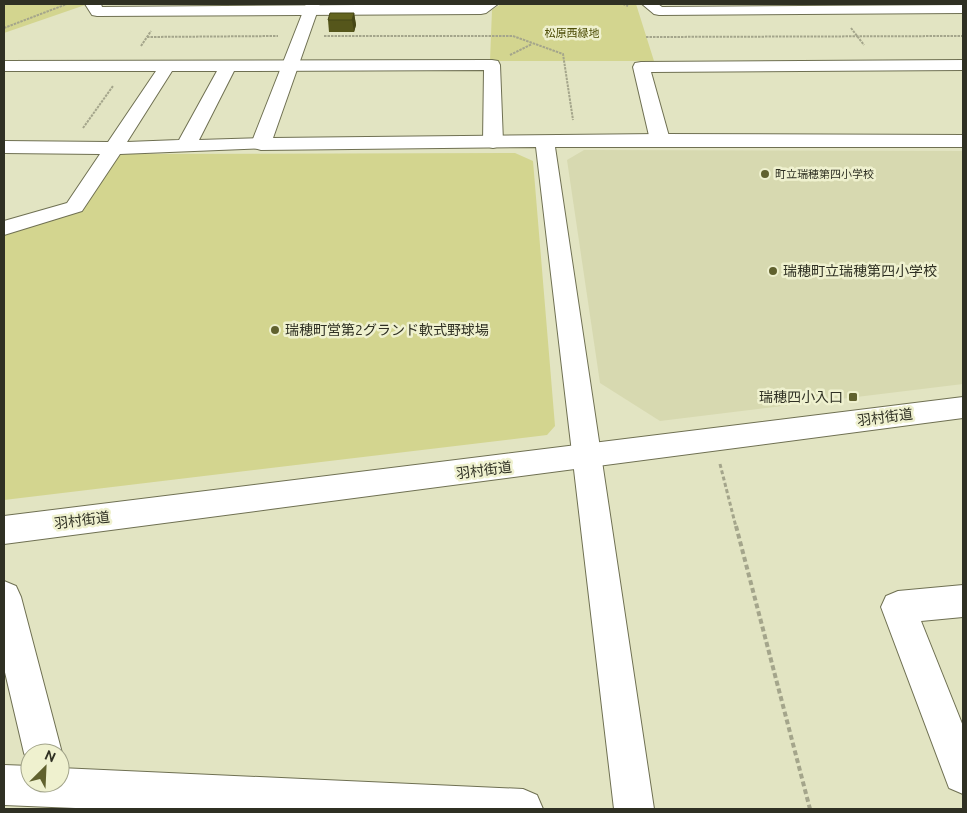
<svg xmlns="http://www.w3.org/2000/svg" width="967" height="813" font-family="Ubuntu,'Noto Sans JP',sans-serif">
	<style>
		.built { fill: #d7d9b0 }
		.green { fill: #d3d58f }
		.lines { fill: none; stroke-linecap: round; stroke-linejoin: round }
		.minor-casing { stroke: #6f7052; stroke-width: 2 }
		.tertiary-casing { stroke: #6f7052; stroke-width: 2 }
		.secondary-casing { stroke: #6f7052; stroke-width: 2 }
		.path-far2 { stroke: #a4a58b; stroke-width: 2; stroke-dasharray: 2.5 1; stroke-linecap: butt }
		.path-far1 { stroke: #a4a58b; stroke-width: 3; stroke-dasharray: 4 2.5; stroke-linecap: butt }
		.path { stroke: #a4a58b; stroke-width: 4; stroke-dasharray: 5 3; stroke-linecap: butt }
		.minor { fill: #fff; fill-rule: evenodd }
		.tertiary { fill: #fff; fill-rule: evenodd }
		.secondary { fill: #fff; fill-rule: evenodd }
		.wall { fill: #55561b }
		.shaded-wall { fill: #454616 }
		.building { fill: #63641f; stroke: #454616 }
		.poi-dot { fill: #60612e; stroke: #eff1cf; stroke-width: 2 }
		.labels { text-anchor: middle; stroke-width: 5; stroke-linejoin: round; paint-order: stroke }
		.far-park-label { font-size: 11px; fill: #4d4d06; stroke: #eff1cf }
		.far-poi-label { font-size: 11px; fill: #2f3023; stroke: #eff1cf; text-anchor: start }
		.poi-label { font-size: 14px; fill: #2f3023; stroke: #eff1cf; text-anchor: start }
		.street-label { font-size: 14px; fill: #2f3023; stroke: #eff1cf }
	</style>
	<rect width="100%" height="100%" fill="#e2e4c2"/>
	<path class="built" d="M584 150 963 151V384L660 421 600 383 567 160Z"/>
	<path class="green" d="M4 4H88L4 33Z
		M501 4H636L654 61H490L492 10Z
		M515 153 533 161 555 426 547 435 4 500V233L78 207 117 154Z"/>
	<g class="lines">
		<g class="minor-casing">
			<path id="minor" d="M85 4H101L102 7 498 4 486 13 481 14 97 16 92 15Z
				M642 4H658L662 7 963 5V13L659 15 654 14Z
				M492 60 498 61 500 65 503 142 500 146 493 148 486 146 483 142 484 70 234 71 199 140 261 138 268 140 271 144 268 148 120 154 82 211 4 235V221L67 203 100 154 4 153V141L108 142 156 71H4V61ZM172 71H217L179 140 127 142Z
				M963 60V70L651 72 670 140 667 144 660 146 653 144 650 140 633 67 635 63 641 62Z
				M4 581 16 586 21 597 62 753 60 758V753H30V767L24 753 4 668Z
				M963 585V617L921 621 963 726V794L949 788 881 607 886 596 898 591Z"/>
		</g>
		<g class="tertiary-casing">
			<path id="tertiary" d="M306 4H320L273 138 660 134 963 135V147H555L654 809H614L536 147 261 150 254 148 251 144Z
				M4 765 30 766V783H60V768L523 789 537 795 543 809H99L4 805Z"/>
		</g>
		<g class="secondary-casing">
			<path id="secondary" d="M963 397V418L4 544V516Z"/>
		</g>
		<path class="path-far2" d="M623 4 628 6
			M4 28 67 4
			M851 28 864 45
			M324 36H513L563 54 573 120
			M147 37 278 36
			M646 37 963 36
			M141 46 151 31
			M510 55 532 44
			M83 128 113 86"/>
		<path class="path-far1" d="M720 464 736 527"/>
		<path class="path" d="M736 526 810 809"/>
		<use href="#minor" class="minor"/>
		<use href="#tertiary" class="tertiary"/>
		<use href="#secondary" class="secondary"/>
	</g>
	<path class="wall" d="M354 13 356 25 354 32H329L328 20Z"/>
	<path class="shaded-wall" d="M354 13 356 25 354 32 352 20Z"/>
	<path class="building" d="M330 13H354L352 20H328Z"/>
	<g class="poi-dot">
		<circle cx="765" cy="174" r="5"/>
		<circle cx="773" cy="271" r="5"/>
		<circle cx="275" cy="330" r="5"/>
		<rect x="848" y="392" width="10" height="10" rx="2.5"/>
	</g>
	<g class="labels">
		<g class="far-park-label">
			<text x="572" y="37">松原西緑地</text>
		</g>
		<g class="far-poi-label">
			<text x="775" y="178">町立瑞穂第四小学校</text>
		</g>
		<g class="poi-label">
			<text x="783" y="276">瑞穂町立瑞穂第四小学校</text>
			<text x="285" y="335">瑞穂町営第2グランド軟式野球場</text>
			<text x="843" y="402" text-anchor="end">瑞穂四小入口</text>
		</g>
		<g class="street-label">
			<text transform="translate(885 417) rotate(-7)" y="5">羽村街道</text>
			<text transform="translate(484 470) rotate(-7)" y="5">羽村街道</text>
			<text transform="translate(82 520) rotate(-7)" y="5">羽村街道</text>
		</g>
	</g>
	<rect width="967" height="813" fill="none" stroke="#2f3023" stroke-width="10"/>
	<g transform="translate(45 768) rotate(24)"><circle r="24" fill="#eff1cf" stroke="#a2a48a"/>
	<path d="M0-4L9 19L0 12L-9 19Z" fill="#60612e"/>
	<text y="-8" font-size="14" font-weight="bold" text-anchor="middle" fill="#2f3023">N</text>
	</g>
</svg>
